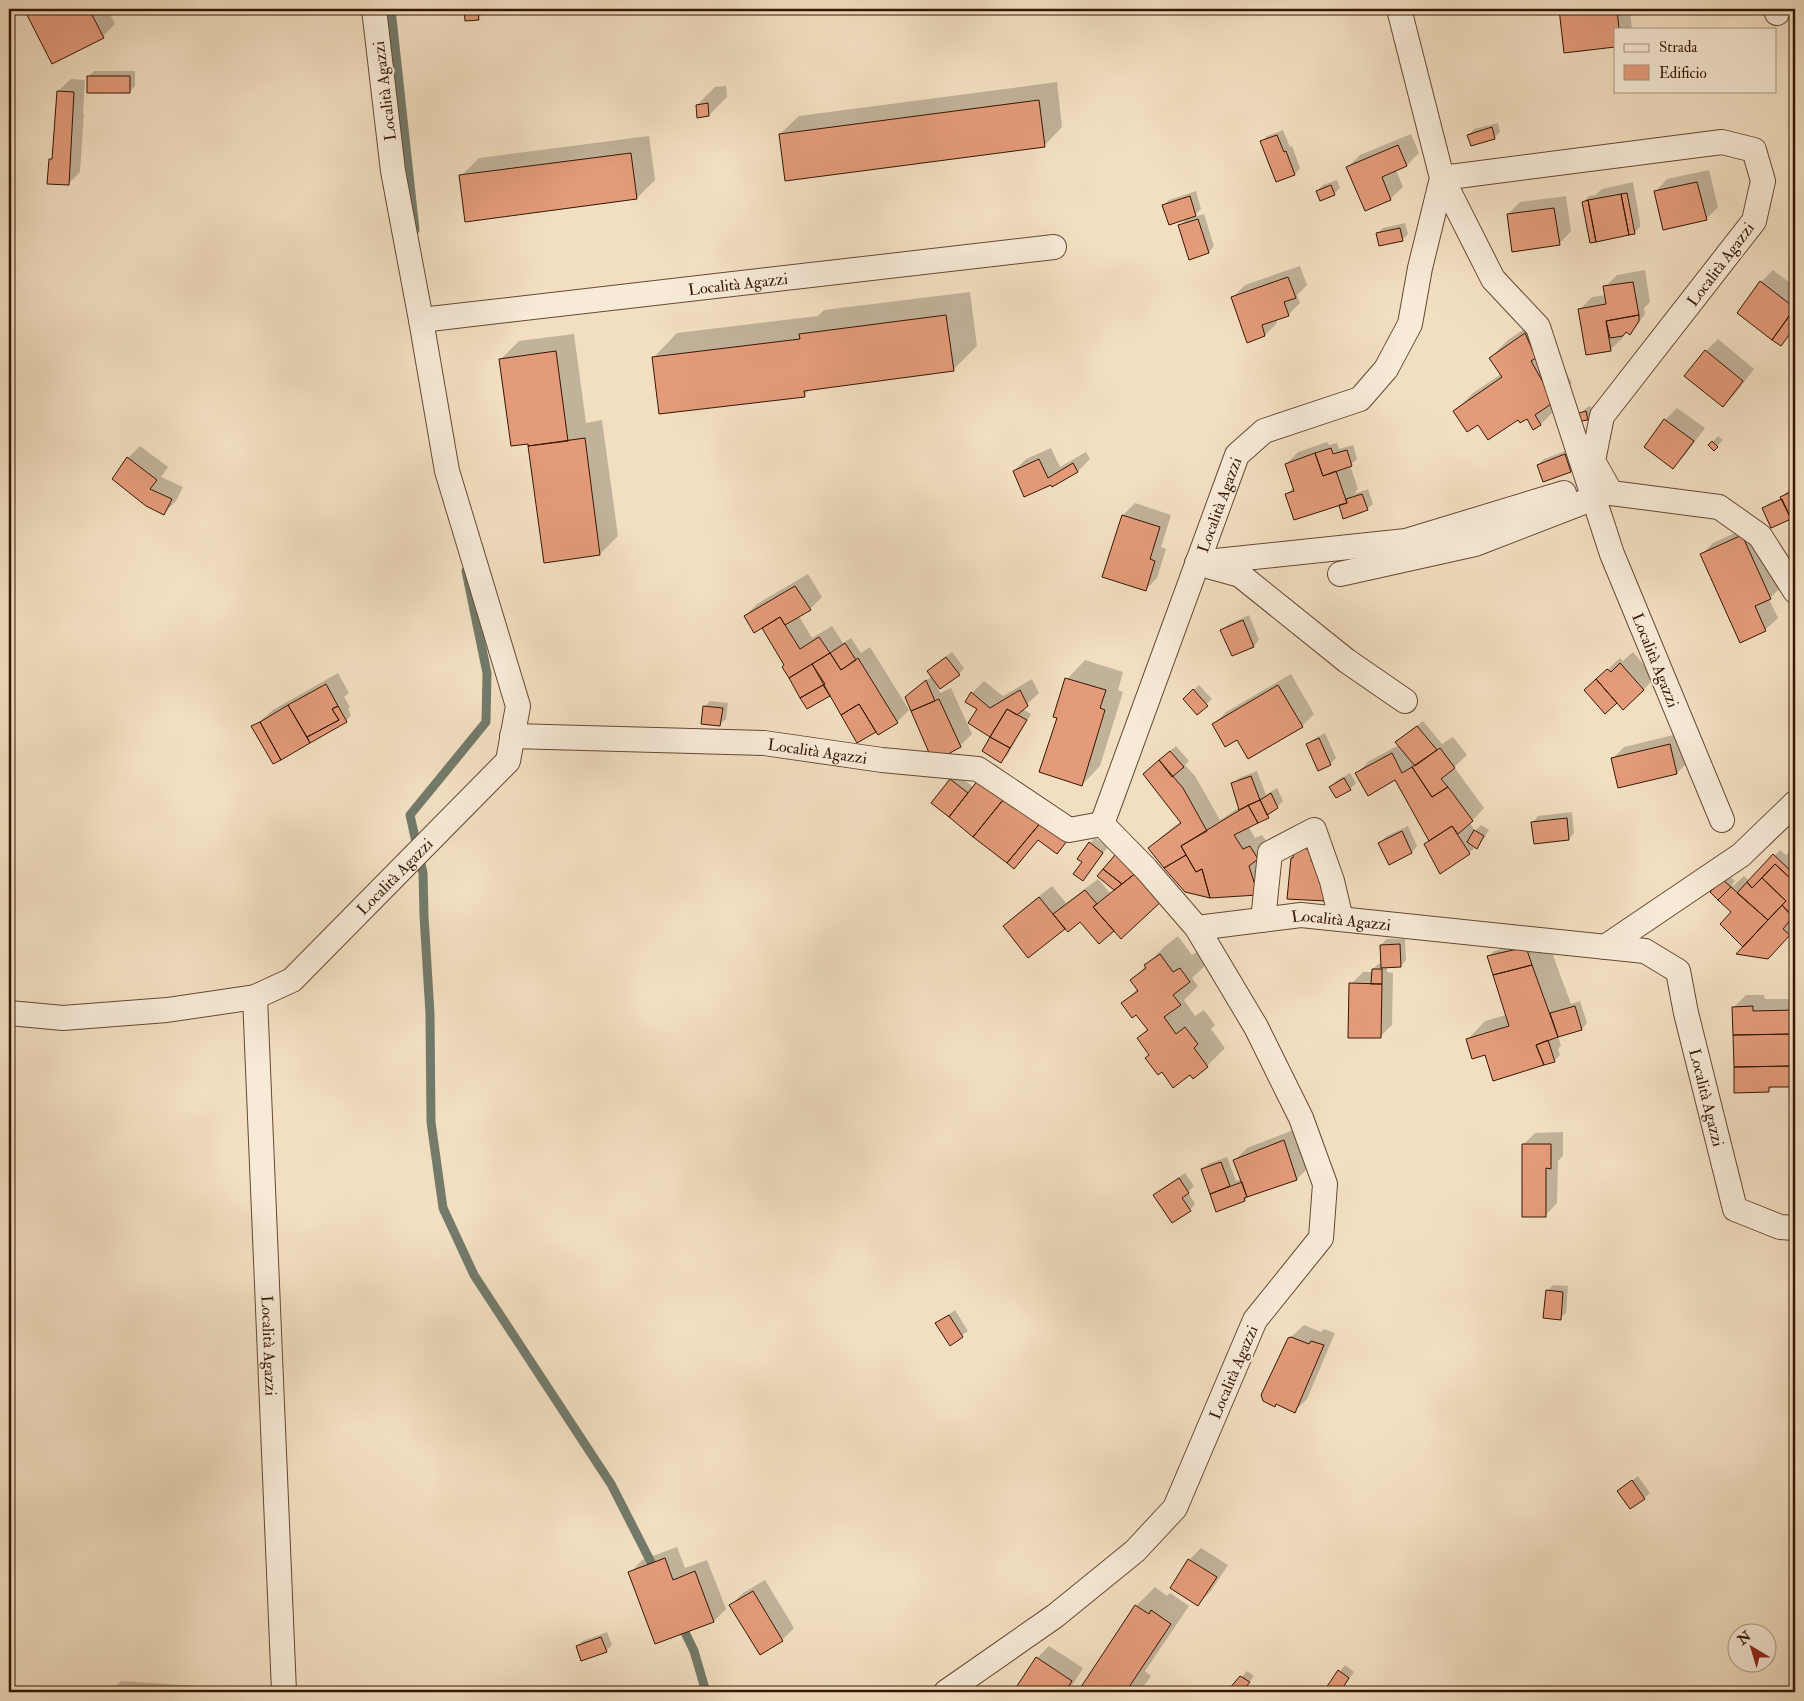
<svg xmlns="http://www.w3.org/2000/svg" width="1804" height="1701" font-family="'IM FELL Double Pica',serif">
	<style>
		.shadow { fill: #0003 }
		.lines { fill: none; stroke-linecap: round; stroke-linejoin: round }
		.stream { stroke: #737a6a; stroke-width: 9 }
		.building { fill: #e49b7a; stroke: #361603 }
		.street-casing { stroke: #654832; stroke-width: 26 }
		.street { stroke: #f7ead7; stroke-width: 24 }
		.labels { text-anchor: middle; stroke-width: 4.5; stroke-linejoin: round; paint-order: stroke }
		.street-label { font-size: 16px; fill: #361603; stroke: #f7ead7 }
	</style>
	<rect width="100%" height="100%" fill="#f2dfc1"/>
	<filter id="stains"><feTurbulence type="fractalNoise" baseFrequency=".004" numOctaves="4"/><feColorMatrix values="0 0 0 0 .2 0 0 0 0 .09 0 0 0 0 .02 0 0 0 .5 -.17"/></filter>
	<radialGradient id="worn" r=".72"><stop offset=".6" stop-color="#630" stop-opacity="0"/><stop offset="1" stop-color="#630" stop-opacity=".3"/></radialGradient>
	<path class="shadow" d="M32 9H107L115 24 103 36 27 13Z
		M465 9H483L484 13 478 19 467 20Z
		M1560 9H1630L1632 29H1615V46L1565 52Z
		M94 71H135V86L129 92 88 77Z
		M71 79 85 80 83 114H84L80 172 68 184 50 160 54 156 58 91Z
		M1057 82 1062 127 1044 146 780 134 799 116Z
		M726 86 727 97 709 115 697 105 715 87Z
		M1498 123 1500 132 1495 137 1472 144 1469 135 1474 129Z
		M1283 130 1290 147 1292 146 1300 168 1295 174 1276 181 1261 142 1267 136Z
		M1411 134 1419 153 1407 165 1396 170 1403 187 1390 199 1348 167 1360 155Z
		M649 136 655 180 637 198 461 176 479 158Z
		M1709 170 1718 207 1706 219 1655 192 1667 179Z
		M1337 180 1340 188 1334 194 1317 191 1323 185Z
		M1633 182 1640 222V227L1635 232 1583 202 1589 196 1595 195 1602 189Z
		M1196 191 1201 209 1193 217 1204 214 1214 246 1209 252 1190 258 1180 226 1188 217 1164 205 1169 200Z
		M1566 196 1571 231 1559 244 1508 214 1520 202Z
		M1405 223 1408 234 1402 240 1378 233 1383 228Z
		M1300 266 1307 285 1297 295 1300 303 1288 315 1276 319 1277 323 1265 335 1233 297 1245 285Z
		M1645 270 1650 302 1644 308 1645 314 1635 328 1630 333 1626 331 1622 335 1623 338 1610 350 1580 309 1592 297 1606 295 1605 287 1617 275Z
		M1773 270 1795 287V327L1781 345 1739 312 1761 282Z
		M970 292 977 346 953 370 811 388 805 395 653 358 677 333 818 316 824 310Z
		M1544 316 1549 343 1572 383 1555 400 1559 406 1541 424 1534 428 1527 418 1478 423 1455 411 1473 393 1501 374 1490 358 1508 340Z
		M574 334 586 423 602 420 618 536 600 554 529 442 501 359 519 341Z
		M1718 339 1754 369 1735 394 1723 406 1706 351Z
		M1591 406 1593 413 1588 419 1581 413 1586 408Z
		M1677 408 1705 428 1685 455 1673 467 1665 420Z
		M1718 436 1723 440 1714 449 1710 445Z
		M1327 442 1329 445 1337 443 1339 449 1353 445 1357 459 1350 465 1358 489 1354 494 1368 489 1373 504 1367 509 1287 494 1294 487 1286 464 1298 452Z
		M140 446 168 467 161 477 183 487 176 501 164 513 128 458Z
		M1051 448 1060 467 1086 452 1090 459 1078 471 1053 485 1014 471 1026 459Z
		M1571 449 1576 465 1570 470 1538 465 1544 459Z
		M1795 488V516L1772 526 1764 509 1769 503 1781 498 1787 491Z
		M1135 503 1171 515 1161 547 1166 549 1157 578 1145 590 1123 515Z
		M1754 524 1782 586 1769 599 1778 618 1765 630 1701 555 1713 543Z
		M808 574 822 597 810 609 799 616 812 638 832 626 843 643 851 638 861 653 870 647 909 710 897 722 878 733 876 730 875 731 830 694 808 708 762 626 745 616 757 604Z
		M1249 615 1259 640 1254 646 1232 655 1222 630 1228 625Z
		M952 652 964 668 959 674 936 683 940 693 951 688 972 734 960 746 913 691 932 676 928 671 934 665Z
		M1633 652 1655 678 1643 690 1604 673 1620 658 1623 661Z
		M1085 660 1123 672 1118 690 1123 692 1100 766 1082 785 1059 717 1067 679Z
		M338 673 349 693 344 697 350 707 348 709 351 715 346 721 273 763 253 727 273 710Z
		M1291 674 1314 714 1302 726 1238 739 1214 724 1226 712Z
		M1032 679 1039 693 1022 709 1031 714 1007 756 1001 761 992 736 972 693 984 681 1003 696Z
		M1199 685 1212 699 1197 713 1184 699Z
		M710 701 728 703 726 719 720 724 704 707Z
		M1423 721 1442 744 1453 737 1467 755 1454 767 1484 808 1470 823 1475 831 1481 825 1489 830 1482 841 1469 853 1430 840 1396 779 1357 773 1369 761 1399 745 1402 737Z
		M1325 733 1336 758 1330 764 1308 745 1314 739Z
		M1682 733 1689 761 1677 773 1612 759 1624 747Z
		M1176 746 1189 761 1185 765 1195 776 1220 820 1240 807 1233 784 1239 778 1257 771 1266 795 1277 788 1283 801 1268 816 1248 826 1255 838 1262 835 1270 846 1269 882 1211 897 1150 848 1162 836 1181 821 1157 762Z
		M995 764 1052 810 1072 835 1062 847 1039 838 1014 868 1012 859 951 780 957 774 974 788Z
		M1350 773 1356 783 1350 789 1331 787 1336 781Z
		M1572 812 1574 833 1569 839 1533 822 1538 816Z
		M1408 826 1417 846 1412 852 1389 863 1380 843 1385 837Z
		M1095 838 1108 847 1082 880 1083 862 1090 843Z
		M1122 850 1151 858 1176 885 1164 897 1114 929 1080 920 1066 927 1028 956 1005 926 1017 914 1052 886 1066 903 1098 879 1110 893 1115 889 1099 876Z
		M1780 850 1786 855 1788 853 1795 860V914L1794 916 1795 929 1767 957 1745 947 1733 912 1712 892 1729 875 1735 881 1732 884 1733 886 1744 876 1750 881Z
		M9 866H13L9 913Z
		M1178 936 1192 955 1198 951 1208 963 1192 978 1198 986 1184 1000 1195 1016 1204 1010 1215 1025 1211 1029 1225 1048 1207 1066 1190 1074 1150 1054 1139 1038 1148 1028 1137 1013 1123 1003 1138 988 1132 980 1164 947Z
		M1387 939H1405L1406 960 1401 966H1387V972L1393 973 1392 1025 1380 1037 1351 984 1363 972H1373V969L1378 964H1382L1381 945Z
		M1531 942 1535 952 1550 947 1571 1004 1580 1001 1587 1023 1582 1029 1558 1036 1561 1046 1558 1049 1560 1055 1554 1061 1486 1053 1467 1040 1485 1021 1506 1015 1489 956 1494 951Z
		M1746 995H1764L1765 999H1795V1086H1773L1768 1091 1734 1007Z
		M1296 1129 1309 1167 1297 1179 1250 1195 1245 1200 1217 1210 1202 1170 1208 1164 1227 1157 1236 1181 1242 1179 1235 1160 1247 1148Z
		M1563 1132V1156L1558 1161 1557 1203 1545 1216 1523 1145 1535 1133Z
		M1185 1173 1194 1186 1188 1192 1195 1204 1190 1210 1155 1195 1161 1189Z
		M1553 1285 1568 1286 1566 1313 1560 1318 1547 1291Z
		M955 1310 968 1331 950 1344 937 1323Z
		M1304 1325 1321 1332 1324 1329 1335 1333 1307 1399 1295 1411 1277 1404 1275 1406 1289 1339Z
		M1638 1476 1650 1493 1644 1498 1619 1491Z
		M677 1547 685 1568 707 1560 726 1609 714 1621 630 1573 642 1560Z
		M1201 1548 1228 1565 1210 1592 1198 1604 1171 1587 1189 1560Z
		M765 1580 794 1628 782 1640 760 1653 731 1605 743 1593Z
		M1155 1587 1167 1596 1170 1593 1189 1606 1145 1671 1151 1676 1147 1682 1137 1692H1079L1136 1606Z
		M607 1632 612 1645 606 1651 577 1646 583 1641Z
		M1049 1646 1083 1668 1068 1692H1015L1037 1658Z
		M1345 1665 1354 1672 1340 1692H1329L1326 1690Z
		M1247 1671 1254 1676 1242 1692H1236L1231 1689Z
		M121 1681 196 1686V1692H110Z"/>
	<g class="lines">
		<path class="stream" d="M391 9 415 230
			M466 571 487 673 486 722 410 815 423 873 424 916 430 1014 431 1122 443 1208 474 1275 611 1484 656 1572
			M680 1622 694 1651 706 1692"/>
	</g>
	<path class="building" d="M34 9H49L51 13 59 9H89L104 38 52 64 26 13Z
		M464 9H477L479 20 465 21Z
		M786 9H813L787 14Z
		M1559 9H1617L1619 29H1615V47L1564 53Z
		M87 76H130V93H87Z
		M57 91 74 92 69 185 47 184 49 159H52Z
		M1039 100 1045 147 785 181 779 134Z
		M708 103 709 116 697 118 696 105Z
		M1492 127 1495 139 1471 146 1467 135Z
		M1277 135 1284 152 1286 151 1295 175 1276 182 1260 141Z
		M1398 145 1407 166 1382 177 1391 200 1365 211 1346 167Z
		M631 153 637 199 465 222 459 175Z
		M1697 182 1707 220 1663 230 1654 191Z
		M1331 185 1335 195 1320 201 1316 191Z
		M1627 193 1635 234 1629 235 1621 194Z
		M1621 194 1629 235 1596 242 1588 200Z
		M1190 196 1196 216 1169 225 1162 205Z
		M1588 200 1596 242 1590 243 1582 202Z
		M1554 208 1560 245 1512 252 1507 214Z
		M1198 219 1209 253 1189 260 1178 225Z
		M1400 228 1403 241 1379 246 1376 233Z
		M1288 277 1296 298 1284 302 1289 316 1262 325 1265 336 1247 343 1231 297Z
		M1760 281 1795 308 1772 340 1737 313Z
		M1633 282 1639 315 1606 321 1611 351 1586 355 1578 309 1606 304 1603 286Z
		M1794 309 1795 310V327L1781 346 1772 340Z
		M946 315 954 371 804 391 805 397 659 414 652 357 800 339 799 334Z
		M1639 315V321L1630 335 1626 332 1623 336 1610 338 1606 321Z
		M1525 333 1536 358 1531 361 1554 402 1535 415 1541 425 1533 430 1527 419 1520 423 1518 420 1488 440 1478 425 1467 432 1453 411 1502 377 1489 358Z
		M1705 350 1743 381 1723 407 1684 376Z
		M556 351 568 441 528 446V444L511 446 499 359Z
		M1586 411 1588 420 1581 421 1579 413Z
		M1664 419 1694 441 1673 469 1644 447Z
		M585 438 600 555 544 563 528 446Z
		M1712 441 1718 447 1714 451 1708 445Z
		M1331 448 1333 454 1347 450 1352 466 1323 476 1315 453Z
		M1315 453 1323 476 1336 471 1347 503 1294 520 1285 494 1294 491 1285 464Z
		M1565 454 1571 472 1543 482 1537 465Z
		M127 457 157 480 150 489 172 499 164 515 146 506 112 479Z
		M1039 459 1048 478 1073 463 1078 472 1052 487 1051 485 1024 497 1013 471Z
		M1795 490V517L1791 519 1780 497Z
		M1362 494 1368 510 1343 519 1339 505 1347 503 1346 499Z
		M1782 499 1791 519 1771 528 1762 508Z
		M1122 515 1160 527 1150 559 1155 561 1146 591 1102 577Z
		M1742 535 1771 599 1755 606 1766 631 1740 643 1700 554Z
		M795 586 811 610 785 625 780 617 754 633 744 616Z
		M780 617 800 649 819 637 830 653 789 678 782 667 784 665 762 628Z
		M1243 620 1254 647 1232 656 1220 630Z
		M845 643 856 660 841 670 830 653Z
		M830 653 841 670 858 658 898 723 878 735 859 704 841 715 812 664Z
		M946 657 960 675 940 689 927 671Z
		M1620 663 1644 690 1623 710 1596 679 1607 669 1611 672Z
		M812 664 825 684 800 698 789 678Z
		M1065 678 1106 690 1100 708 1105 710 1082 786 1039 772 1057 718 1053 717Z
		M1596 679 1617 703 1605 714 1584 690Z
		M926 680 935 701 911 711 905 697Z
		M326 684 338 706 332 709 339 720 307 737 288 705Z
		M823 685 830 696 807 709 800 698Z
		M1278 685 1303 727 1248 759 1237 740 1225 747 1212 724Z
		M1193 689 1208 706 1197 715 1183 699Z
		M1020 690 1028 706 1017 715 1007 709 990 737 968 723 977 709 965 702 971 692 990 708Z
		M939 699 961 747 948 754 930 755 911 711Z
		M859 704 876 732 857 743 841 715Z
		M288 705 310 743 281 760 260 722Z
		M338 706 347 722 310 743 307 737 339 720 332 709Z
		M703 706 723 708 720 726 701 724Z
		M1007 709 1027 720 1010 748 990 737Z
		M260 722 281 760 273 764 251 726Z
		M1417 726 1437 750 1415 766 1395 742Z
		M990 737 1010 748 1001 763 982 751Z
		M1319 738 1331 765 1318 771 1306 744Z
		M1670 744 1677 774 1618 788 1611 758Z
		M1440 748 1455 768 1441 779 1448 787 1432 797 1412 767Z
		M1170 751 1184 767 1172 777 1159 760Z
		M1392 753 1402 773 1412 767 1432 797 1448 787 1473 821 1458 834 1452 826 1429 841 1395 780 1368 796 1355 773Z
		M1159 760 1183 788 1207 831 1181 846 1186 855 1164 868 1148 848 1181 823 1143 774Z
		M982 775 1007 795 973 837 949 817Z
		M1251 776 1260 800 1239 810 1231 783Z
		M1344 778 1351 790 1336 798 1329 787Z
		M950 779 968 793 949 817 931 803Z
		M1271 793 1278 808 1267 815 1260 800Z
		M1007 795 1041 822 1007 863 973 837Z
		M1260 800 1269 818 1258 823 1248 805Z
		M1248 805 1258 823 1234 835 1243 849 1250 846 1258 859 1249 866 1258 895 1210 898 1202 869 1196 872 1181 846Z
		M1567 818 1569 840 1534 844 1531 822Z
		M1042 821 1067 841 1057 854 1038 840 1014 869 1007 863Z
		M1452 826 1470 854 1440 874 1424 844Z
		M1474 830 1484 836 1477 849 1467 842Z
		M1402 831 1412 853 1389 865 1378 843Z
		M1089 842 1103 853 1083 881 1073 874 1082 862 1077 859Z
		M1295 847 1313 850 1311 861H1316L1326 901 1287 899 1291 858H1293Z
		M1773 854 1794 874 1790 878 1775 864 1752 888 1747 882Z
		M1115 855 1137 872 1122 884 1103 869Z
		M1186 855 1196 872 1202 869 1210 898 1185 892 1164 868Z
		M1775 864 1790 878 1794 874 1795 875V915L1793 917 1782 905 1786 901 1762 878Z
		M1103 869 1122 884 1114 890 1097 876Z
		M1137 872 1165 898 1121 939 1093 907Z
		M1762 878 1786 901 1768 920 1737 893 1747 882 1752 888Z
		M1723 880 1731 887 1718 900 1710 892Z
		M1731 887 1768 920 1743 947 1720 924 1731 912 1718 900Z
		M1085 890 1097 904 1093 907 1114 931 1099 944 1080 922 1068 932 1053 914Z
		M1039 897 1065 929 1028 958 1003 926Z
		M1782 905 1793 917 1783 929 1790 935 1768 959 1736 954Z
		M1400 944 1401 967 1381 968 1380 945Z
		M1526 947 1532 965 1493 975 1487 956Z
		M1160 954 1173 972 1180 968 1190 982 1173 995 1181 1005 1164 1017 1176 1034 1185 1027 1198 1044 1194 1048 1208 1067 1193 1079 1190 1075 1173 1088 1162 1072 1158 1075 1145 1058 1149 1055 1137 1038 1148 1030 1136 1015 1132 1018 1121 1003 1138 991 1130 980 1146 968 1144 965Z
		M1532 965 1558 1037 1536 1045 1544 1065 1493 1081 1485 1055 1472 1059 1466 1039 1509 1026 1493 975Z
		M1372 969H1382V984H1371Z
		M1349 983 1382 984 1381 1038H1348Z
		M1575 1006 1582 1030 1558 1037 1550 1013Z
		M1753 1006V1011L1795 1010V1034L1733 1035 1732 1007Z
		M1795 1034V1066L1734 1067 1733 1035Z
		M1548 1040 1555 1062 1544 1065 1536 1045Z
		M1795 1066V1087H1769V1092L1734 1093V1067Z
		M1284 1140 1297 1180 1247 1197 1233 1160Z
		M1522 1144H1551V1169L1546 1168V1217H1522Z
		M1221 1162 1230 1186 1210 1194 1201 1169Z
		M1179 1178 1189 1193 1182 1198 1191 1211 1172 1223 1153 1195Z
		M1242 1182 1247 1197 1244 1198 1245 1201 1216 1212 1210 1194Z
		M1546 1290 1563 1292 1561 1320 1543 1318Z
		M949 1315 963 1337 950 1346 935 1323Z
		M1291 1337 1309 1344 1311 1341 1324 1345 1295 1413 1276 1404 1275 1407 1263 1401 1261 1395 1288 1338Z
		M1632 1480 1645 1499 1630 1509 1617 1491Z
		M665 1558 673 1580 695 1571 714 1622 655 1644 628 1572Z
		M1188 1559 1217 1577 1198 1606 1170 1588Z
		M753 1591 783 1641 760 1655 729 1605Z
		M1135 1605 1149 1614 1151 1610 1171 1624 1127 1690 1130 1692H1082L1085 1689 1081 1687Z
		M601 1637 607 1652 581 1661 576 1646Z
		M1036 1657 1072 1681 1065 1692H1013Z
		M1338 1670 1349 1678 1340 1692H1326L1324 1691Z
		M1240 1676 1250 1682 1242 1692H1234L1229 1689Z
		M1081 1687 1085 1689 1082 1692H1077Z"/>
	<g class="lines">
		<g class="street-casing">
			<g id="street">
				<path d="M1776 9 1777 13"/>
				<path id="s1" d="M421 320 1054 247"/>
				<path d="M1197 563 1406 541 1564 493"/>
				<path d="M1211 567 1240 575 1347 661 1405 701"/>
				<path d="M1340 574 1475 544 1594 498"/>
				<path id="s2" d="M512 736 764 743 882 760 978 769 1069 830 1102 824 1146 869 1197 928 1256 1027 1301 1118 1325 1184 1321 1238 1255 1320 1175 1508 1135 1551 1055 1616 946 1692"/>
				<path d="M1722 820 1612 554 1538 327 1493 279 1442 178 1722 142 1754 150 1763 181 1754 221 1602 416 1593 461 1611 493 1719 507 1760 536 1795 591"/>
				<path id="s3" d="M1102 824 1237 455 1264 431 1360 399 1386 369 1410 324 1420 268 1442 178 1399 9"/>
				<path d="M1263 920 1270 853 1314 830 1332 881 1341 919"/>
				<path id="s4" d="M1197 928 1301 915 1645 951 1678 971 1686 1013 1735 1209 1780 1227 1795 1228"/>
				<path d="M1605 947 1741 855 1795 803"/>
				<path id="s5" d="M255 997 284 1692"/>
				<path id="s6" d="M9 1013 63 1018 167 1010 255 997 292 980 508 761 518 706 447 471 421 320 393 171 374 9"/>
			</g>
		</g>
		<use href="#street" class="street"/>
	</g>
	<g class="labels">
		<g class="street-label">
			<text transform="translate(384 91) rotate(-97)" y="6">Località Agazzi</text>
			<text transform="translate(1720 264) rotate(-53)" y="6">Località Agazzi</text>
			<text dy="6" stroke="none"><textPath href="#s1" startOffset="319">Località Agazzi</textPath></text>
			<text dy="6" stroke="none"><textPath href="#s3" startOffset="340">Località Agazzi</textPath></text>
			<text transform="translate(1656 660) rotate(68)" y="6">Località Agazzi</text>
			<text dy="6" stroke="none"><textPath href="#s2" startOffset="306">Località Agazzi</textPath></text>
			<text dy="6" stroke="none"><textPath href="#s6" startOffset="434">Località Agazzi</textPath></text>
			<text dy="6" stroke="none"><textPath href="#s4" startOffset="145">Località Agazzi</textPath></text>
			<text dy="6" stroke="none"><textPath href="#s4" startOffset="619">Località Agazzi</textPath></text>
			<text dy="6" stroke="none"><textPath href="#s5" startOffset="349">Località Agazzi</textPath></text>
			<text transform="translate(1233 1372) rotate(-67)" y="6">Località Agazzi</text>
		</g>
	</g>
	<rect width="1804" height="1701" fill="none" stroke="#f2dfc1" stroke-width="30"/>
	<rect x="10" y="10" width="1784" height="1681" fill="none" stroke="#361603" stroke-width="2.5"/>
	<rect x="15" y="15" width="1774" height="1671" fill="none" stroke="#361603"/>
	<rect x="1614" y="28" width="162" height="65" fill="#f7ead7" stroke="#aa9582"/>
	<rect x="1624" y="44" width="25" height="8" fill="#f7ead7" stroke="#aa9582"/>
	<text x="1659" y="52" font-size="15" fill="#361603">Strada</text>
	<rect x="1624" y="65" width="25" height="15" fill="#e49b7a" stroke="#aa9582"/>
	<text x="1659" y="78" font-size="15" fill="#361603">Edificio</text>
	<g transform="translate(1752 1648) rotate(322)"><circle r="24" fill="#f7ead7" stroke="#aa9582"/>
	<path d="M0-4L9 19L0 12L-9 19Z" fill="#8f2418"/>
	<text y="-8" font-size="14" font-weight="bold" text-anchor="middle" fill="#361603">N</text>
	</g>
	<rect width="100%" height="100%" filter="url(#stains)"/>
	<rect width="100%" height="100%" fill="url(#worn)"/>
</svg>
